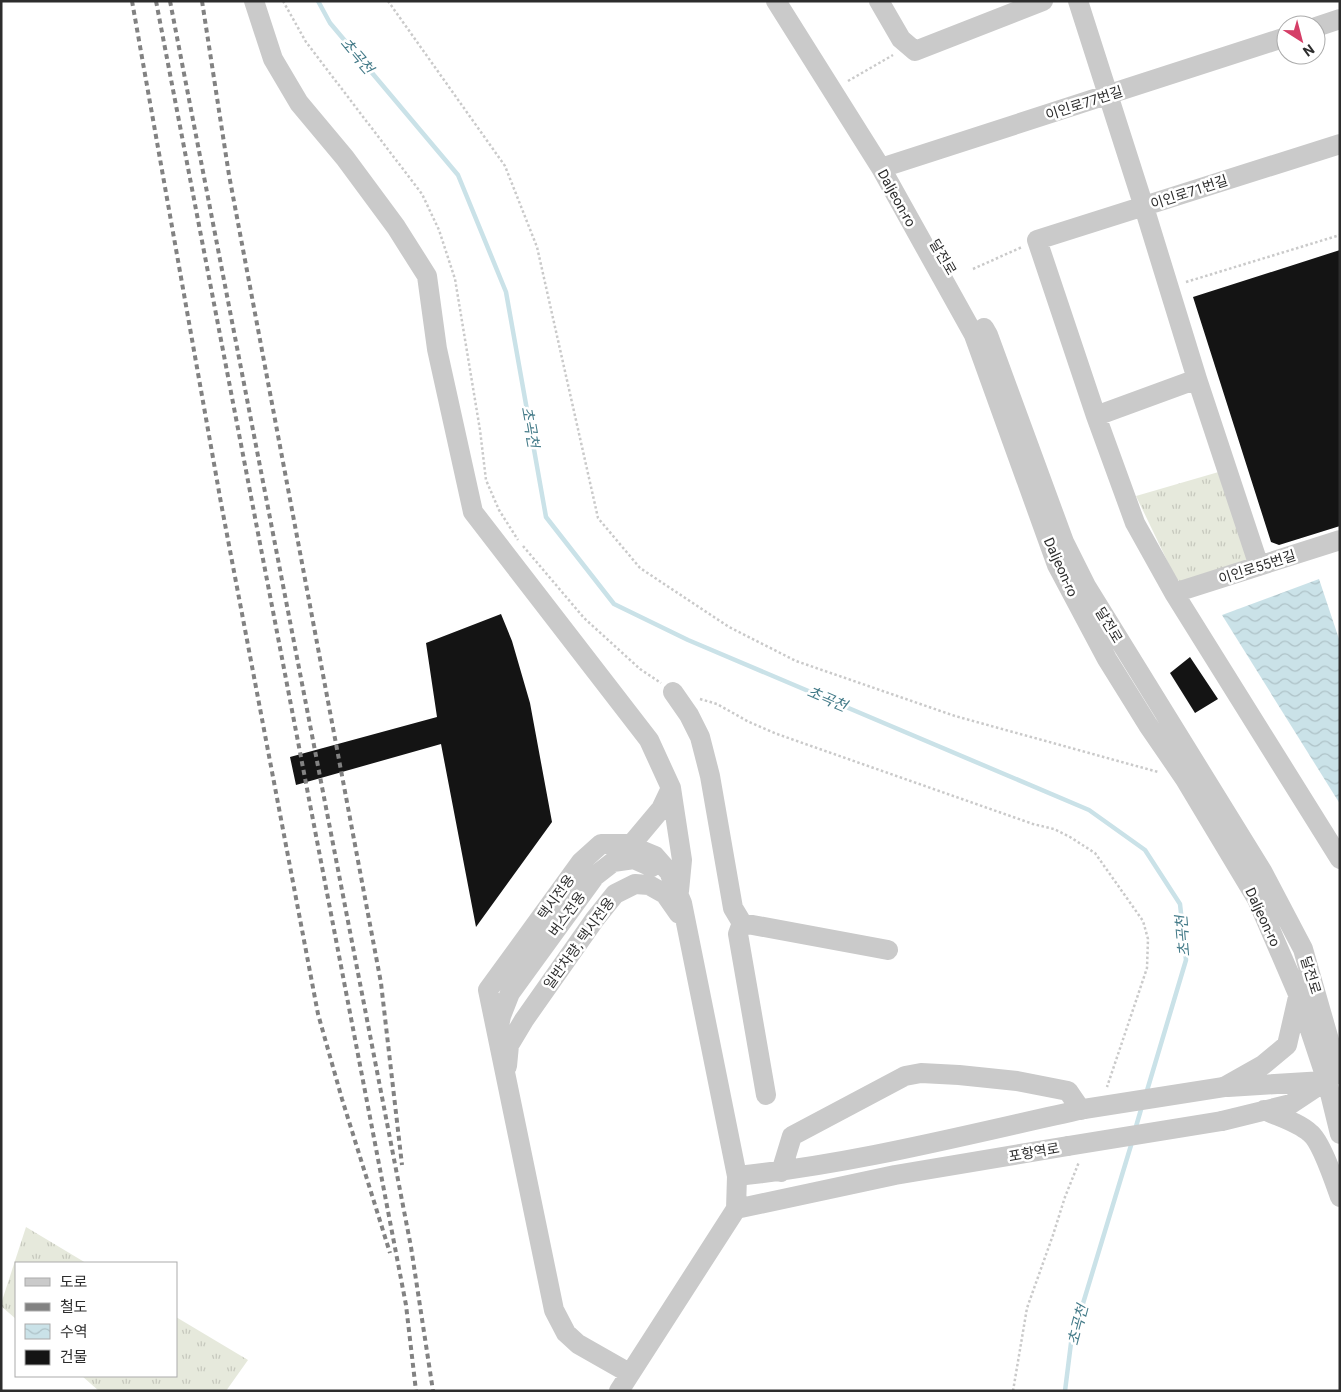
<svg xmlns="http://www.w3.org/2000/svg" width="1341" height="1392" font-family="Roboto,'Noto Sans KR',sans-serif">
	<style>
		.grass { fill: url(#grass-tufts) }
		.water { fill: url(#water-waves) }
		.lines { fill: none; stroke-linecap: round; stroke-linejoin: round }
		.stream { stroke: #cae2e8; stroke-width: 4.5 }
		.building { fill: #141414 }
		.path { stroke: #cacaca; stroke-width: 2.5; stroke-dasharray: 2.5 2.5; stroke-linecap: butt }
		.minor { stroke: #cacaca; stroke-width: 20 }
		.rail { stroke: #828282; stroke-width: 4; stroke-dasharray: 5 4; stroke-linecap: butt }
		.minor-bridge { stroke: #cacaca; stroke-width: 20 }
		.labels { text-anchor: middle; stroke-width: 5; stroke-linejoin: round; paint-order: stroke }
		.street-label { font-size: 14px; fill: #2d2d2d; stroke: #fff }
		.water-label { font-size: 15px; font-style: italic; fill: #437a88; stroke: #fff }
	</style>
	<defs>
		<pattern id="grass-tufts" width="24" height="20" patternUnits="userSpaceOnUse" patternTransform="scale(1.25)"><rect width="24" height="20" fill="#e6e9dc"/><path d="M3 7l-1-3M5 7V3M7 7l1-3M15 17l-1-3M17 17v-4M19 17l1-3" fill="none" stroke="#c6c8bd"/></pattern>
		<pattern id="water-waves" width="16" height="10" patternUnits="userSpaceOnUse" patternTransform="scale(1.25)"><rect width="16" height="10" fill="#cae2e8"/><path d="M0 5q4-4 8 0t8 0" fill="none" stroke="#aec2c7"/></pattern>
	</defs>
	<rect width="100%" height="100%" fill="#fff"/>
	<path class="grass" d="M1222 471 1250 556 1245 566 1187 585 1176 579 1136 496Z
		M26 1227 86 1263H16V1319L1 1306V1304Z
		M176 1317 248 1360 226 1391H99L82 1376H176Z"/>
	<path class="water" d="M1319 579 1340 642V804L1222 615Z"/>
	<g class="lines">
		<path class="stream" d="M318 1 330 23 458 175 506 292 546 517 614 604 688 640 1089 810 1145 850 1180 904 1186 960 1146 1094
			M1135 1130 1142 1106
			M1065 1391 1071 1343 1132 1142"/>
	</g>
	<path class="building" d="M1340 250V526L1279 545 1271 542 1193 297Z
		M501 614 512 641 530 703 552 822 476 927 441 744 296 785 290 757 437 717 426 643Z
		M1190 657 1218 699 1195 713 1170 673Z"/>
	<g class="lines">
		<path class="path" d="M283 1 306 42 422 194 439 230 455 279 480 430 486 480 499 510 518 540
			M388 1 505 166 537 247 598 518 640 568 729 627 796 661 955 716 1158 772
			M848 81 893 55
			M973 269 1022 247
			M1186 282 1340 235
			M523 546 584 618 640 669 661 683
			M700 699 717 704 749 722 777 734 1033 824 1054 829 1070 837 1095 853 1143 921 1148 939 1147 968 1107 1087
			M1013 1391 1027 1308 1053 1235 1065 1197 1079 1162"/>
		<path class="minor" d="M254 1 273 59 299 103 345 158 396 227 427 276 437 349 473 512 649 740 671 788 682 860 679 891
			M776 1 881 168 974 335 1057 565 1107 659 1148 725 1185 779 1257 899 1298 994 1327 1081 1340 1134
			M879 1 901 39 915 51 1043 1
			M1078 1 1144 207 1197 379 1259 566
			M1316 27 1340 19
			M1340 144 1037 240 1096 416 1135 523 1174 593 1340 859
			M881 168 1286 37
			M984 328 988 335 1064 542 1086 586 1262 871 1303 949 1333 1054 1327 1081
			M1096 416 1197 379
			M1174 593 1340 540
			M673 692 689 715 700 737 710 776 733 908 742 923 888 950
			M630 846 661 809 671 788
			M742 923 738 934 766 1095
			M498 1031 501 1016 510 993 595 876 613 862 634 859 652 867
			M507 1066 509 1045 524 1020 595 919 615 894 635 884 649 885 665 894 679 914
			M1224 1087 1263 1065 1287 1045 1298 997
			M1228 1087 1324 1081
			M1264 1110C1279 1117 1298 1122 1310 1133 1321 1141 1335 1183 1340 1197
			M1222 1121 1291 1104 1336 1074
			M781 1172 792 1136 905 1076 921 1073 959 1075 1017 1081 1068 1091 1081 1110
			M737 1176C855 1164 969 1134 1084 1109
			M736 1209 895 1175 1068 1146
			M619 1391 736 1209 737 1176 682 903 669 872 655 856 626 844H601L581 862 488 990 554 1310 566 1333 578 1344 629 1373"/>
		<path class="rail" d="M132 1 221 503 318 1014 342 1099 390 1253
			M156 1 406 1305 416 1391
			M170 1 411 1247 433 1391
			M202 1 229 175 381 983 402 1165"/>
		<path class="minor-bridge" d="M1084 1109 1224 1087
			M1068 1146 1222 1121"/>
	</g>
	<g class="labels">
		<g class="street-label">
			<text transform="translate(1084 103) rotate(-18)" y="5">이인로77번길</text>
			<text transform="translate(1189 192) rotate(-18)" y="5">이인로71번길</text>
			<text transform="translate(897 198) rotate(61)" y="5">Daljeon-ro</text>
			<text transform="translate(943 257) rotate(60)" y="5">달전로</text>
			<text transform="translate(1061 567) rotate(66)" y="5">Daljeon-ro</text>
			<text transform="translate(1257 567) rotate(-18)" y="5">이인로55번길</text>
			<text transform="translate(1109 625) rotate(59)" y="5">달전로</text>
			<text transform="translate(556 897) rotate(-54)" y="5">택시전용</text>
			<text transform="translate(567 914) rotate(-54)" y="5">버스전용</text>
			<text transform="translate(1263 917) rotate(65)" y="5">Daljeon-ro</text>
			<text transform="translate(579 943) rotate(-54)" y="5">일반차량, 택시전용</text>
			<text transform="translate(1311 975) rotate(73)" y="5">달전로</text>
			<text transform="translate(1034 1152) rotate(-10)" y="5">포항역로</text>
		</g>
		<g class="water-label">
			<text transform="translate(357 56) rotate(50)" y="5">초곡천</text>
			<text transform="translate(530 427) rotate(80)" y="5">초곡천</text>
			<text transform="translate(827 699) rotate(23)" y="5">초곡천</text>
			<text transform="translate(1183 936) rotate(-95)" y="5">초곡천</text>
			<text transform="translate(1078 1325) rotate(-75)" y="5">초곡천</text>
		</g>
	</g>
	<rect width="1341" height="1392" fill="none" stroke="#2d2d2d" stroke-width="5"/>
	<rect x="15" y="1262" width="162" height="115" fill="#ffffff" stroke="#ababab"/>
	<rect x="25" y="1278" width="25" height="8" fill="#cacaca" stroke="#ababab"/>
	<text x="60" y="1287" font-size="15" fill="#2d2d2d">도로</text>
	<rect x="25" y="1303" width="25" height="8" fill="#828282" stroke="#ababab"/>
	<text x="60" y="1312" font-size="15" fill="#2d2d2d">철도</text>
	<rect x="25" y="1324" width="25" height="15" fill="url(#water-waves)" stroke="#ababab"/>
	<text x="60" y="1337" font-size="15" fill="#2d2d2d">수역</text>
	<rect x="25" y="1350" width="25" height="15" fill="#141414" stroke="#ababab"/>
	<text x="60" y="1362" font-size="15" fill="#2d2d2d">건물</text>
	<g transform="translate(1301 40) rotate(144)"><circle r="24" fill="#ffffff" stroke="#ababab"/>
	<path d="M0-4L9 19L0 12L-9 19Z" fill="#d53e67"/>
	<text y="-8" font-size="14" font-weight="bold" text-anchor="middle" fill="#2d2d2d">N</text>
	</g>
</svg>
